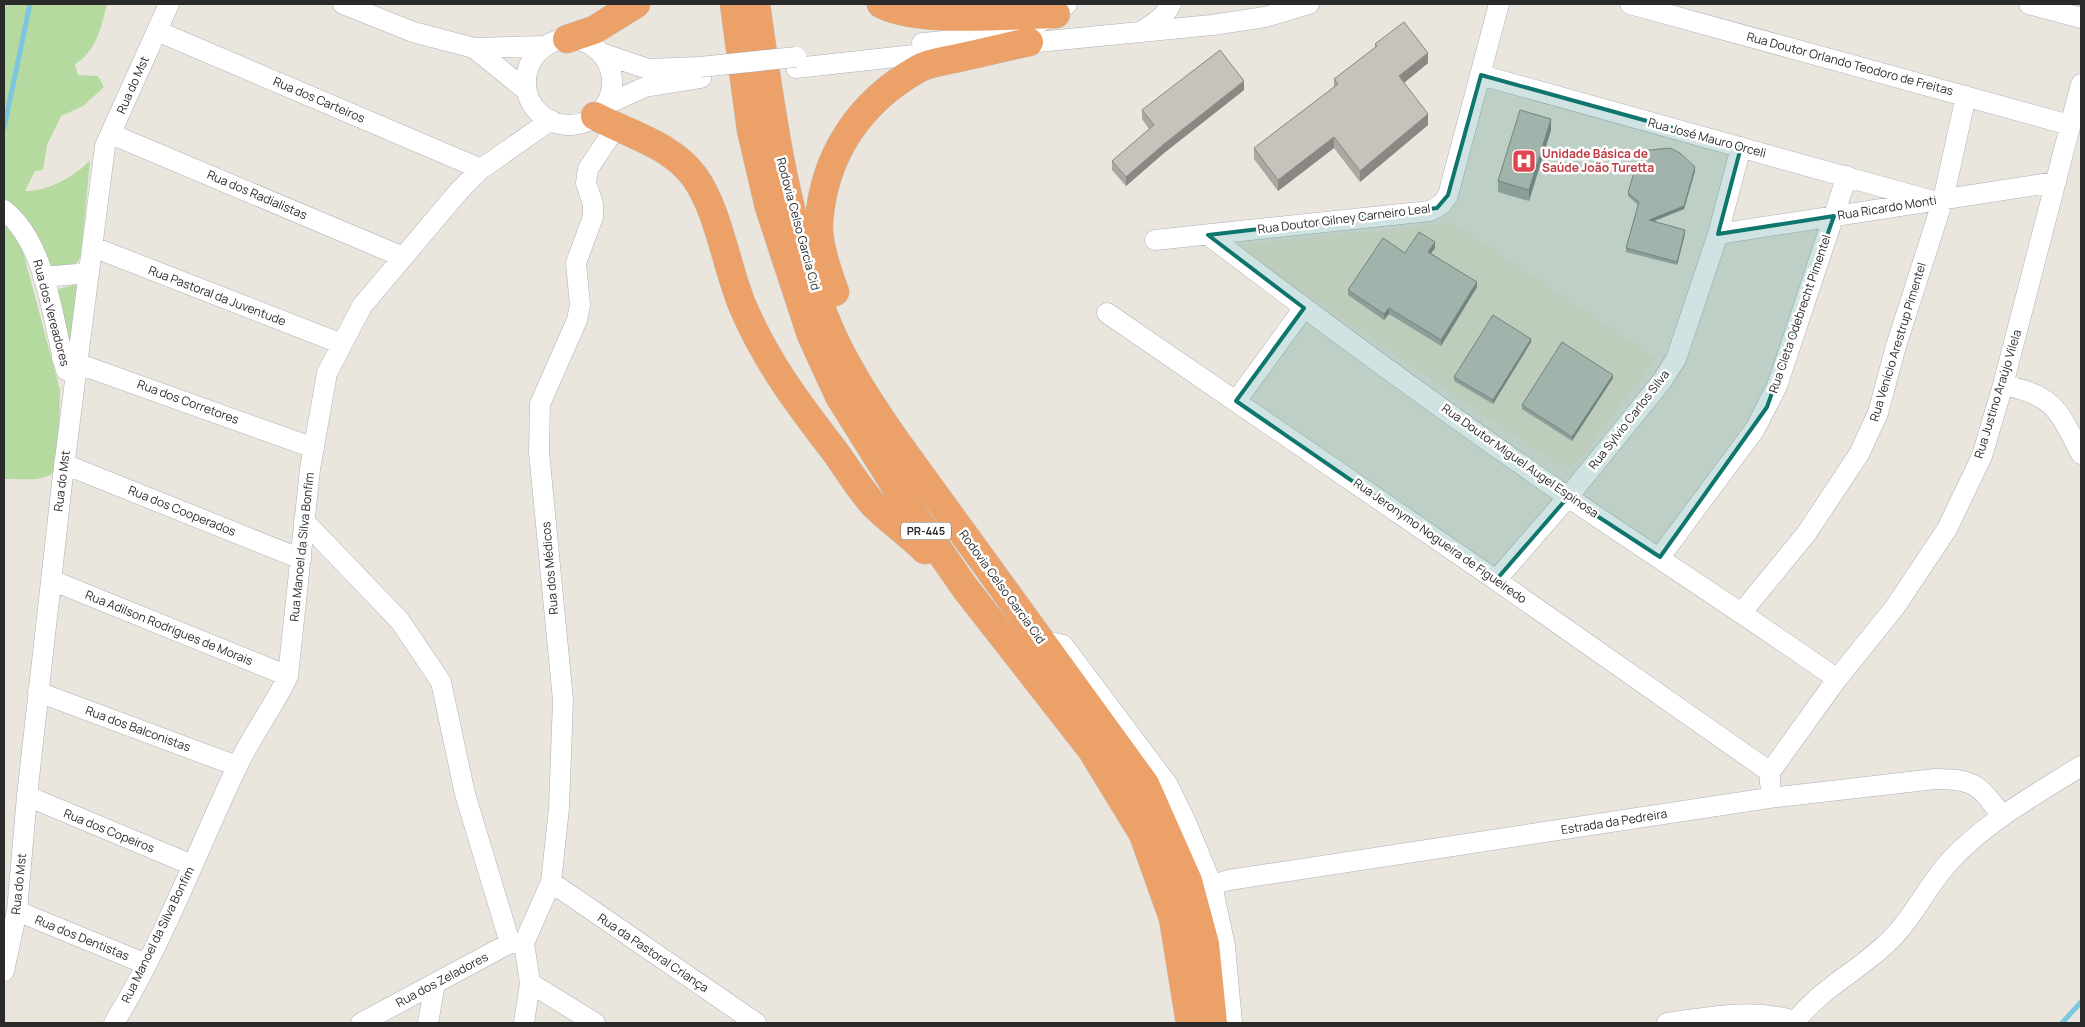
<svg xmlns="http://www.w3.org/2000/svg" width="2085" height="1027" font-family="Manrope,sans-serif">
	<style>
		.education { fill: #eae1cf }
		.green { fill: #b4daa0 }
		.lines { fill: none; stroke-linecap: round; stroke-linejoin: round }
		.stream { stroke: #7dc6e0; stroke-width: 5 }
		.minor-casing { stroke: #aeb0b9; stroke-width: 21 }
		.highway-casing { stroke: #c3c3c3; stroke-width: 29 }
		.minor { stroke: #fff; stroke-width: 20 }
		.highway { stroke: #eba168; stroke-width: 28 }
		.minor-bridge-casing { stroke: #aeb0b9; stroke-width: 21; stroke-linecap: butt }
		.minor-bridge { stroke: #fff; stroke-width: 20 }
		.wall { fill: #aaa8a2 }
		.shaded-wall { fill: #8b8884 }
		.building { fill: #c6c3bc; stroke: #8b8884 }
		.marked { fill: #0f766e; fill-opacity: 0.2; stroke: #0f766e; stroke-width: 4; stroke-linejoin: round }
		.labels { text-anchor: middle; stroke-width: 5; stroke-linejoin: round; paint-order: stroke }
		.shield { fill: #fff; stroke: #6a6a6a; stroke-width: 1 }
		.shield-label { font-size: 11px; font-weight: bold; fill: #2a2a2a }
		.street-label { font-size: 12px; fill: #2a2a2a; stroke: #fff }
		.health-label { font-size: 12px; font-weight: bold; fill: #be3a42; stroke: #fff; text-anchor: start }
	</style>
	<rect width="100%" height="100%" fill="#eae5dd"/>
	<path class="education" d="M1452 223 1656 358 1576 464 1560 466 1548 458 1251 257 1246 251V247L1250 244Z"/>
	<path class="green" d="M4 4H107C101 27 97 51 75 64L78 75 98 76 104 87 83 106 61 116 47 145 43 170 35 171 25 191C47 192 76 176 90 160L81 257 76 264 50 267 14 207 4 199Z
		M4 223 15 236 22 248 60 390 58 468C47 484 21 478 4 479Z
		M74 285 77 287 71 348 54 290Z"/>
	<g class="lines">
		<path class="stream" d="M4 128 30 4
			M2062 1023 2081 1002"/>
		<g class="minor-casing">
			<path id="minor" d="M343 4 413 32 474 48 544 46
				M1630 4 2070 125
				M2029 4 2081 18
				M157 31 481 169
				M1142 31C1154 23 1165 17 1171 4
				M526 82a43 43 0 1 1 86 0a43 43 0 1 1-86 0Z
				M922 43C970 38 1030 39 1067 4
				M1017 44 1212 25 1265 17 1309 4
				M474 48 527 91
				M601 53 648 69 700 67
				M796 68 941 52
				M1481 75 1933 201
				M605 105 645 87 701 78
				M111 134 403 257
				M4 210C47 244 52 320 66 370
				M1718 234 2056 182
				M1208 235C1326 325 1446 413 1568 497 1657 558 1748 616 1837 679
				M1155 240 1430 211 1442 204 1448 195 1499 4
				M93 247 342 344
				M43 277 89 273
				M1107 313 1496 580 1770 772
				M62 358 314 448
				M2003 385C2055 395 2059 411 2081 454
				M1236 401 1304 308
				M64 464 301 559
				M304 521 400 621 441 682 465 794 510 943
				M1660 557 1755 429 1777 386 1847 176
				M51 580 288 676
				M1496 580 1568 497 1662 381 1676 359 1718 234 1741 147
				M1742 612 1806 534 1859 454 1878 413 1896 346 1943 200 1966 96
				M1041 640 1063 645 1168 785 1186 822 1212 885 1225 946 1232 1023
				M38 692 237 766
				M1770 784V772L1837 679 1895 607 1947 529 1982 456 2003 385 2081 84
				M27 796 192 865
				M551 882 756 1023
				M1212 885 1229 880 1769 798 1935 779C1975 779 1979 785 2002 816
				M17 911 146 964
				M4 971 17 911 27 796 62 483 105 146 169 4
				M530 983 595 1023
				M114 1023C163 943 196 853 236 769 251 736 273 708 288 676L310 469 327 373 362 306 459 191 481 169 551 120
				M361 1023 510 943H521
				M428 1023 435 983
				M524 1023 530 983 524 943 551 882 559 808 563 700 539 452 540 404 577 320 580 305 576 263 593 217V204L586 183 588 169 616 127
				M1667 1023C1711 1017 1751 1008 1795 1021
				M1794 1023C1820 989 1855 973 1885 945 1912 921 1926 887 1950 861 1987 821 2035 795 2081 766"/>
		</g>
		<g class="highway-casing">
			<path id="highway" d="M734 4 751 130 769 207 811 335 839 396 906 503 965 588 1091 749 1143 834 1173 918 1190 1023
				M756 4C771 113 786 227 830 330 847 369 872 406 896 441L1145 784 1188 881 1205 944 1213 1023
				M881 4C919 24 1011 15 1056 14
				M567 39 594 30 636 4
				M595 116C628 134 670 144 694 176 719 210 726 267 743 307 767 363 799 405 836 453 848 470 860 490 874 505 890 521 909 534 925 550
				M835 292C828 273 817 242 819 222 824 154 860 102 918 69 930 62 945 61 958 58 982 53 1005 47 1029 42"/>
		</g>
		<use href="#minor" class="minor"/>
		<use href="#highway" class="highway"/>
		<g class="minor-bridge-casing">
			<path id="minor-bridge" d="M700 67 796 57"/>
		</g>
		<use href="#minor-bridge" class="minor-bridge"/>
	</g>
	<path class="wall" d="M1375 44 1428 63 1404 83 1428 125 1360 182 1334 148 1278 191 1254 159V148L1334 87V79L1375 48Z
		M1244 90 1164 153 1126 186 1112 170V161L1149 129 1142 119V110Z
		M1551 130 1529 201 1498 192V181Z
		M1695 171 1684 209 1654 221 1685 234 1677 265 1626 252V248L1638 205 1628 196V193Z
		M1435 248 1431 253 1477 287 1441 346 1389 314 1384 320 1348 295V290L1405 253Z
		M1531 342 1493 404 1454 381V377Z
		M1613 378 1572 441 1522 409V405Z"/>
	<path class="shaded-wall" d="M1428 53V63L1399 87V76Z
		M1244 81V90L1164 153 1126 186V177L1164 144Z
		M1428 114V125L1360 182V171Z
		M1551 119V130L1529 201V190Z
		M1334 137V148L1278 191V180Z
		M1695 167V171L1684 209 1649 223V220Z
		M1685 230V234L1677 265V262Z
		M1435 242V248L1428 257V252Z
		M1477 282V287L1441 346V340Z
		M1389 308V314L1384 320V314Z
		M1531 339V342L1493 404V400Z
		M1613 375V378L1572 441V437Z"/>
	<path class="building" d="M1404 22 1428 53 1399 76 1428 114 1360 171 1334 137 1278 180 1254 148 1338 84 1334 79 1377 46 1375 44Z
		M1220 50 1244 81 1164 144 1126 177 1112 161 1154 125 1142 110Z
		M1520 110 1551 119 1529 190 1498 181Z
		M1670 148 1680 153 1695 167 1684 206 1649 220 1685 230 1677 262 1626 248 1639 202 1628 193 1640 151Z
		M1419 232 1435 242 1428 252 1477 282 1441 340 1389 308 1384 314 1348 290 1383 238 1405 253Z
		M1493 315 1531 339 1493 400 1454 377Z
		M1562 342 1613 375 1572 437 1522 405Z"/>
	<path class="marked" d="M1481 75 1741 147 1718 234 1834 216 1767 407 1660 557 1568 497 1496 580 1236 401 1304 308 1208 235 1437 208 1448 195Z"/>
	<defs>
		<g id="hospital-square" transform="scale(1.25)"><rect x="-9" y="-9" width="18" height="18" rx="4" fill="#e0444e" stroke="#fff"/><path d="M-5-5h3v3.5h4V-5h3V5h-3V1.5h-4V5h-3Z" fill="#fff"/></g>
	</defs>
	<g fill-rule="evenodd">
		<use href="#hospital-square" x="1524" y="161"/>
	</g>
	<g class="labels">
		<rect class="shield" x="901" y="522.5" width="50" height="17" rx="4"/>
		<g class="shield-label">
			<text x="926" y="535">PR-445</text>
		</g>
		<g class="street-label">
			<text transform="translate(1850 64) rotate(15)" y="4">Rua Doutor Orlando Teodoro de Freitas</text>
			<text transform="translate(133 85) rotate(-66)" y="4">Rua do Mst</text>
			<text transform="translate(319 100) rotate(23)" y="4">Rua dos Carteiros</text>
			<text transform="translate(1707 138) rotate(15)" y="4">Rua José Mauro Orceli</text>
			<text transform="translate(257 195) rotate(23)" y="4">Rua dos Radialistas</text>
			<text transform="translate(1887 208) rotate(-9)" y="4">Rua Ricardo Monti</text>
			<text transform="translate(1344 219) rotate(-7)" y="4">Rua Doutor Gilney Carneiro Leal</text>
			<text transform="translate(798 224) rotate(75)" y="4">Rodovia Celso Garcia Cid</text>
			<text transform="translate(217 296) rotate(21)" y="4">Rua Pastoral da Juventude</text>
			<text transform="translate(51 313) rotate(75)" y="4">Rua dos Vereadores</text>
			<text transform="translate(1800 314) rotate(-71)" y="4">Rua Cleta Odebrecht Pimentel</text>
			<text transform="translate(1898 342) rotate(-73)" y="4">Rua Venício Arestrup Pimentel</text>
			<text transform="translate(1998 394) rotate(-73)" y="4">Rua Justino Araújo Vilela</text>
			<text transform="translate(188 402) rotate(20)" y="4">Rua dos Corretores</text>
			<text transform="translate(1629 420) rotate(-52)" y="4">Rua Sylvio Carlos Silva</text>
			<text transform="translate(1520 461) rotate(35)" y="4">Rua Doutor Miguel Augel Espinosa</text>
			<text transform="translate(62 481) rotate(-83)" y="4">Rua do Mst</text>
			<text transform="translate(182 511) rotate(22)" y="4">Rua dos Cooperados</text>
			<text transform="translate(1440 541) rotate(35)" y="4">Rua Jeronymo Nogueira de Figueiredo</text>
			<text transform="translate(302 547) rotate(-84)" y="4">Rua Manoel da Silva Bonfim</text>
			<text transform="translate(550 568) rotate(-95)" y="4">Rua dos Médicos</text>
			<text transform="translate(1002 587) rotate(54)" y="4">Rodovia Celso Garcia Cid</text>
			<text transform="translate(169 628) rotate(22)" y="4">Rua Adilson Rodrigues de Morais</text>
			<text transform="translate(138 729) rotate(20)" y="4">Rua dos Balconistas</text>
			<text transform="translate(1614 822) rotate(-9)" y="4">Estrada da Pedreira</text>
			<text transform="translate(109 831) rotate(22)" y="4">Rua dos Copeiros</text>
			<text transform="translate(19 884) rotate(-84)" y="4">Rua do Mst</text>
			<text transform="translate(158 935) rotate(-64)" y="4">Rua Manoel da Silva Bonfim</text>
			<text transform="translate(82 938) rotate(22)" y="4">Rua dos Dentistas</text>
			<text transform="translate(653 953) rotate(34)" y="4">Rua da Pastoral Criança</text>
			<text transform="translate(442 980) rotate(-28)" y="4">Rua dos Zeladores</text>
		</g>
		<g class="health-label">
			<text x="1542" y="158">Unidade Básica de<tspan x="1542" dy="14">Saúde João Turetta</tspan></text>
		</g>
	</g>
	<rect width="2085" height="1027" fill="none" stroke="#2a2a2a" stroke-width="10"/>
</svg>
